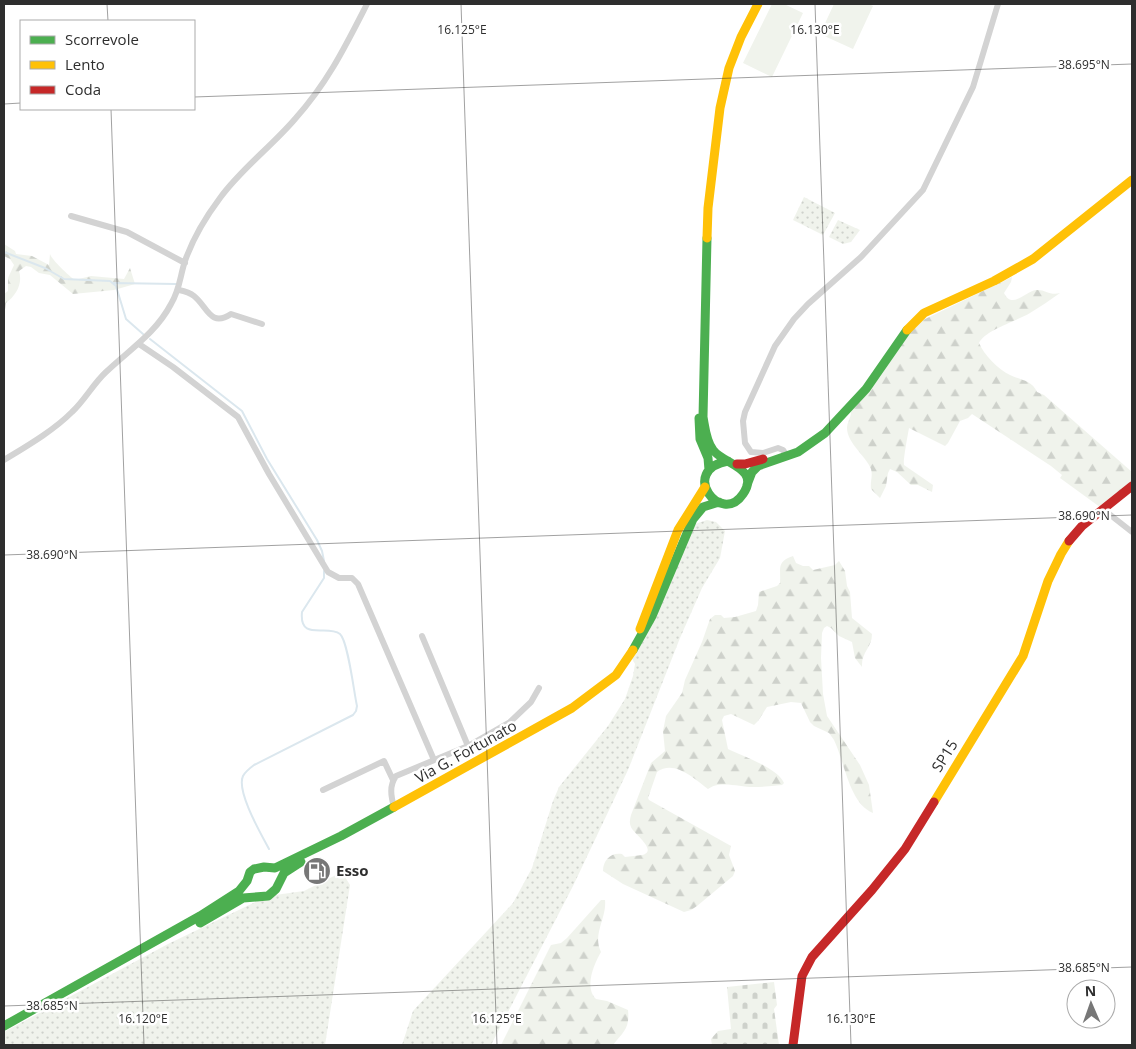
<svg xmlns="http://www.w3.org/2000/svg" width="1136" height="1049" font-family="'Open Sans',sans-serif">
	<style>
		.grass { fill: url(#grass-dots) }
		.forest { fill: url(#forest-firs) }
		.cemetery { fill: url(#cemetery-stones) }
		.pitch { fill: #f0f3ec }
		.lines { fill: none; stroke-linecap: round; stroke-linejoin: round }
		.stream { stroke: #dbe7ee; stroke-width: 2 }
		.street { stroke: #d3d3d3; stroke-width: 6 }
		.fast { stroke: #4caf50; stroke-width: 9 }
		.slow { stroke: #ffc107; stroke-width: 9 }
		.jam { stroke: #c62828; stroke-width: 9 }
		.ticks { fill: none; stroke: #2e2e2e; stroke-width: 1; stroke-opacity: 0.45 }
		.labels { text-anchor: middle; stroke-width: 5; stroke-linejoin: round; paint-order: stroke }
		.street-label { font-size: 15px; fill: #2e2e2e; stroke: #fff }
		.poi-label { font-size: 15px; font-weight: bold; fill: #2e2e2e; stroke: #fff; text-anchor: start }
		.ticks-label { font-size: 12px; text-anchor: middle; fill: #2e2e2e; stroke: #fff; stroke-width: 5; stroke-linejoin: round; paint-order: stroke }
	</style>
	<defs>
		<pattern id="grass-dots" width="8" height="8" patternUnits="userSpaceOnUse" patternTransform="scale(1.25)"><rect width="8" height="8" fill="#f0f3ec"/><path d="M2 2h.1M6 6h.1" fill="none" stroke="#ced1cb" stroke-width="1.8" stroke-linecap="round"/></pattern>
		<pattern id="forest-firs" width="22" height="20" patternUnits="userSpaceOnUse" patternTransform="scale(1.25)"><rect width="22" height="20" fill="#f0f3ec"/><path d="M5 1l3.5 6h-7zM16 11l3.5 6h-7z" fill="#ced1cb"/></pattern>
		<pattern id="cemetery-stones" width="16" height="16" patternUnits="userSpaceOnUse" patternTransform="scale(1.25)"><rect width="16" height="16" fill="#f0f3ec"/><path d="M2 7V4a2 2 0 0 1 4 0v3zM10 15v-3a2 2 0 0 1 4 0v3z" fill="#ced1cb"/></pattern>
	</defs>
	<rect width="100%" height="100%" fill="#fff"/>
	<path class="grass" d="M804 197 835 213 823 235 793 220Z
		M838 220 860 230 851 242 843 244 829 237Z
		M707 520 716 522 725 531 720 558 702 588 680 638 628 770 573 886 491 1045H402L413 1011 513 903 532 868 553 801 559 787 608 726 625 699 633 676 635 664 630 655 689 526Z
		M342 872 350 885 325 1045H4V1032L168 944 268 896 304 891Z"/>
	<path class="forest" d="M4 244 15 251 16 254 32 256 49 265 50 254C52 260 69 276 75 280L91 276 124 279 130 268 135 284 114 290 73 294 50 275 39 273 31 267 26 266 19 271C23 284 16 295 6 303L4 318V294L8 291V278L14 265 10 259 4 256Z
		M1012 277 1011 282 1004 293C1012 310 1026 291 1036 290 1045 289 1050 296 1060 293 1050 300 1040 307 1030 313 1017 321 985 330 979 343 984 355 998 369 1010 375 1020 380 1032 380 1037 392L1044 395 1132 472V486L1104 510 1060 478 1062 475 1051 466 972 414 968 418 960 421 948 443 945 446 909 428C908 434 903 460 904 465L933 485 932 492 918 485H911L897 472 890 469 888 473 886 486 880 498 871 489C870 482 873 476 871 469 866 456 847 443 847 428 847 422 851 418 851 412L880 377 910 332 921 321Z
		M793 556 796 563 803 566H809L813 570 835 565 839 561 845 571 847 586 850 592 852 618 872 634C872 648 861 652 862 667L855 658 852 642 839 636 831 628 827 626 824 628 822 633 821 658 823 694 827 716 860 765 869 785 873 813C849 803 845 763 834 740L829 733 814 726 810 722 801 703 791 702 767 707 758 721 754 725 731 714 724 716 722 720 728 749C742 756 778 768 784 783L782 785C772 786 763 787 753 787 740 787 719 780 708 789 695 779 674 759 657 772L648 798 649 800 731 846 729 855 735 871 733 876 697 906 691 910 684 912 623 884 603 871C603 860 611 852 622 854L625 857C631 856 637 856 642 855 659 851 633 833 631 827 629 823 630 819 631 815L651 763 665 751 663 731 666 716 682 693 685 680 702 642 710 619 715 615H721L724 618 735 617 756 611 758 605 759 592 777 586 780 583C781 568 776 562 793 556Z
		M601 900H605C607 918 592 934 601 952 594 964 584 987 596 999L607 1001 628 1010C630 1029 623 1032 613 1045H501L551 945 561 943 567 938Z"/>
	<path class="cemetery" d="M774 982 777 1005 774 1009 779 1045H712L711 1039 718 1031 731 1029 727 987Z"/>
	<path class="pitch" d="M772 4H784L803 13 772 77 743 63Z
		M834 4H869L873 6 853 49 820 34Z"/>
	<g class="lines">
		<path class="stream" d="M4 252 45 268 64 279 110 281 116 286 126 319 143 334
			M113 283 176 284
			M150 339 242 411 267 459 317 540 322 551 324 561
			M269 849C261 834 236 791 243 776 245 772 250 768 254 765L353 715 356 711 357 706C354 693 348 641 340 634 327 624 299 642 302 612L324 578V571"/>
		<path class="street" d="M71 216 127 232 185 263
			M179 290C184 291 189 292 194 296 207 306 210 328 231 314L262 324
			M139 344 173 367 238 417 269 474 328 572 339 578H352L358 584 434 760
			M787 456 783 450 778 448 763 453 751 452 745 443 743 421 745 412 775 346 794 319 808 304 861 257 923 190 973 87 998 4
			M4 460C27 446 53 431 72 412 85 400 93 384 106 372 129 350 156 333 171 304 180 289 180 276 185 261 193 238 205 218 220 198 241 169 272 146 295 119 328 82 345 47 367 4
			M1104 510 1132 532
			M422 636 468 746
			M323 790 384 761 393 780
			M394 807C391 796 389 786 396 776L468 746 510 722 531 702 539 688"/>
		<path class="fast" d="M707 238 703 417C705 428 706 441 713 450 723 464 761 468 743 494 721 527 678 470 728 461
			M699 418 700 439 708 458 709 470
			M747 485 752 472 758 466 798 452 825 433 866 389 907 330
			M633 650 652 616 693 519 703 507 719 502
			M200 923 243 898 268 896 276 889 284 873 301 862
			M4 1026 200 916 239 891 247 881 250 872 254 869 264 867 275 868 341 836 394 807"/>
		<path class="slow" d="M707 238 708 208 720 108 729 68 741 37 758 4
			M907 330 924 313 994 281 1033 259 1132 180
			M640 629 678 530 705 487
			M934 802 1023 656 1048 581 1061 554 1069 541
			M394 807 572 708 616 675 633 650"/>
		<path class="jam" d="M737 464H745L763 459
			M1069 541 1082 526 1132 486
			M793 1045 802 976 812 957 872 890 905 849 934 802"/>
	</g>
	<path class="ticks" d="M107 4 108 21M461 4 497 1045M815 4 851 1045M194 97 1132 64M4 104 21 103M111 109 144 1045M4 555 1132 515M4 1006 1132 967"/>
	<defs>
		<g id="fuel-disc" transform="scale(1.4375)"><circle r="9.5" fill="#777" stroke="#fff"/><path d="M-5.5-6h7V0h2V4h1.3V-2.5L3-4.5l.8-.8L6-3V5H2.5V1h-1V6h-7ZM-4.2-4.7v3.2H.2V-4.7Z" fill="#fff"/></g>
	</defs>
	<g fill-rule="evenodd">
		<use href="#fuel-disc" x="317" y="871"/>
	</g>
	<g class="labels">
		<g class="street-label">
			<text transform="translate(466 752) rotate(-29)" y="5">Via G. Fortunato</text>
			<text transform="translate(945 756) rotate(-58)" y="5">SP15</text>
		</g>
		<g class="poi-label">
			<text x="336" y="876">Esso</text>
		</g>
	</g>
	<g class="ticks-label">
		<text x="462" y="34">16.125°E</text>
		<text x="815" y="34">16.130°E</text>
		<text x="1084" y="69">38.695°N</text>
		<text x="1084" y="520">38.690°N</text>
		<text x="52" y="559">38.690°N</text>
		<text x="1084" y="972">38.685°N</text>
		<text x="52" y="1010">38.685°N</text>
		<text x="143" y="1023">16.120°E</text>
		<text x="497" y="1023">16.125°E</text>
		<text x="851" y="1023">16.130°E</text>
	</g>
	<rect width="1136" height="1049" fill="none" stroke="#2e2e2e" stroke-width="10"/>
	<rect x="20" y="20" width="175" height="90" fill="#ffffff" stroke="#ababab"/>
	<rect x="30" y="36" width="25" height="8" fill="#4caf50" stroke="#ababab"/>
	<text x="65" y="45" font-size="15" fill="#2e2e2e">Scorrevole</text>
	<rect x="30" y="61" width="25" height="8" fill="#ffc107" stroke="#ababab"/>
	<text x="65" y="70" font-size="15" fill="#2e2e2e">Lento</text>
	<rect x="30" y="86" width="25" height="8" fill="#c62828" stroke="#ababab"/>
	<text x="65" y="95" font-size="15" fill="#2e2e2e">Coda</text>
	<g transform="translate(1091 1004) rotate(358)"><circle r="24" fill="#ffffff" stroke="#ababab"/>
	<path d="M0-4L9 19L0 12L-9 19Z" fill="#777777"/>
	<text y="-8" font-size="14" font-weight="bold" text-anchor="middle" fill="#2e2e2e">N</text>
	</g>
</svg>
